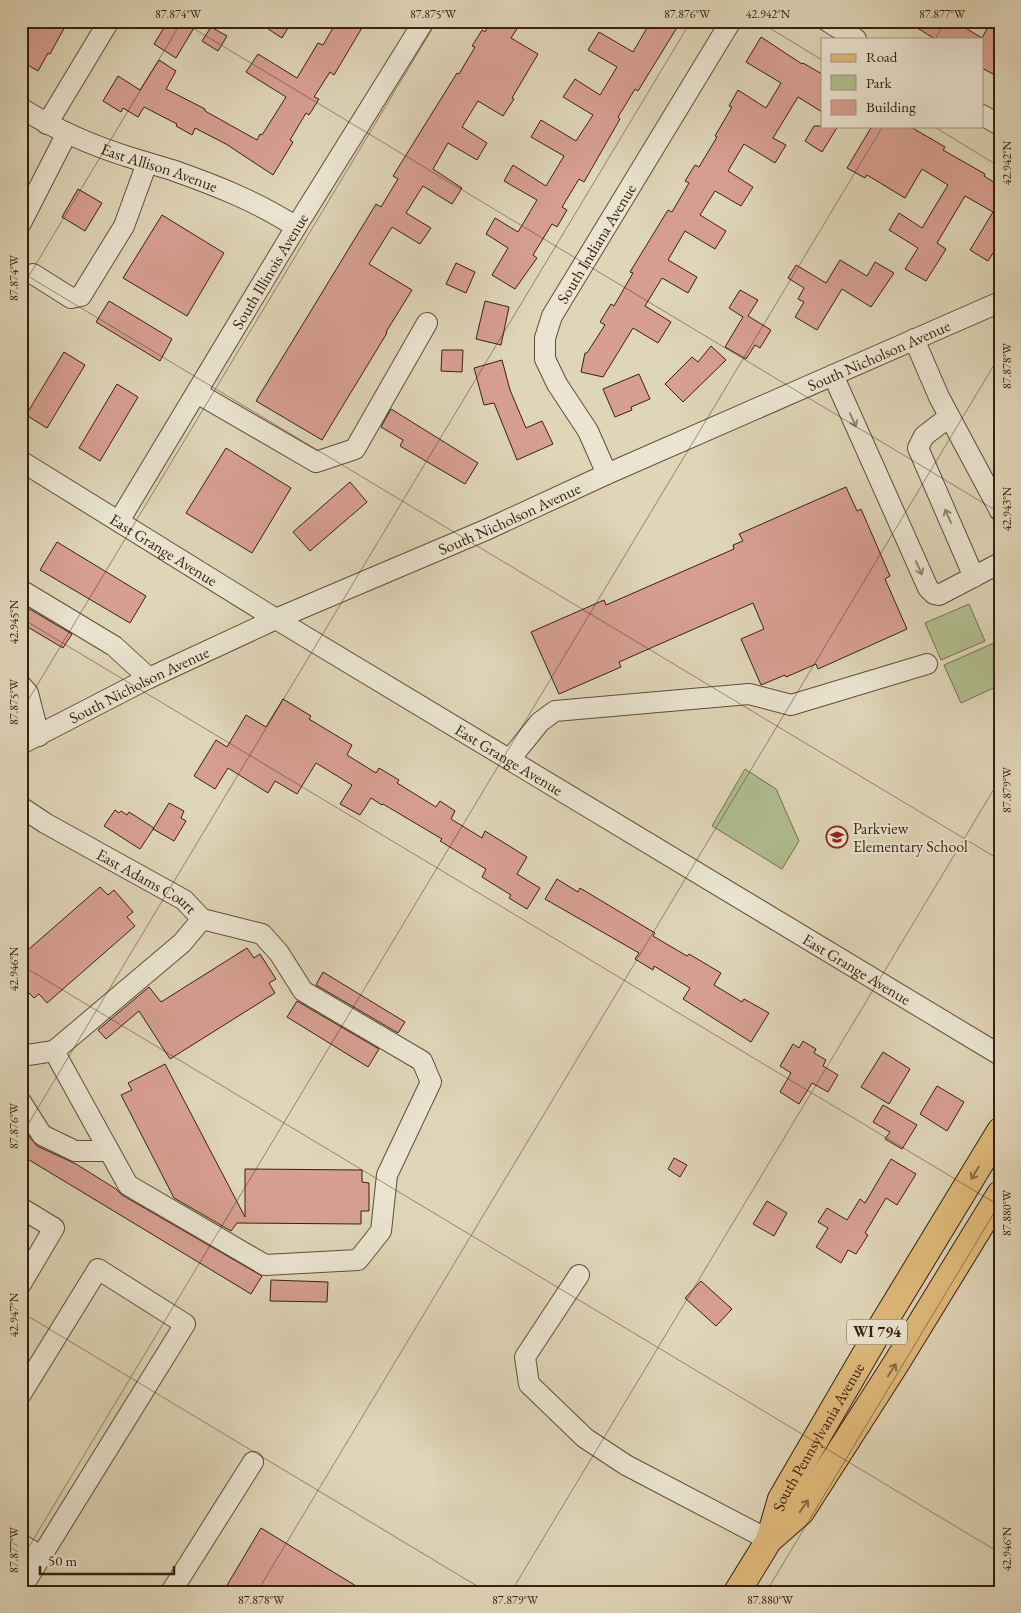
<svg xmlns="http://www.w3.org/2000/svg" width="1021" height="1613" font-family="'EB Garamond',serif">
	<style>
		.green { fill: #b0be90; stroke: #746f50 }
		.building { fill: #d79f91; stroke: #39200f }
		.lines { fill: none; stroke-linecap: round; stroke-linejoin: round }
		.minor-casing { stroke: #624d39; stroke-width: 22 }
		.major-casing { stroke: #39200f; stroke-width: 28 }
		.minor { stroke: #eae4d0; stroke-width: 20 }
		.major { stroke: #e0ba7c; stroke-width: 26 }
		.oneway { stroke: #928270 }
		.oneway2 { stroke: #8c6d46 }
		.ticks { fill: none; stroke: #39200f; stroke-width: 1; stroke-opacity: 0.45 }
		.labels { text-anchor: middle; stroke-width: 4; stroke-linejoin: round; paint-order: stroke }
		.shield { fill: #eae4d0; stroke: #6e5b49; stroke-width: 1 }
		.shield-label { font-size: 15px; font-weight: bold; fill: #39200f }
		.street-label { font-size: 16px; fill: #39200f; stroke: #eae4d0 }
		.poi-label { font-size: 16px; fill: #39200f; stroke: #eae4d0; text-anchor: start }
		.neatline { fill: none; stroke: #39200f; stroke-width: 2 }
		.ticks-label { font-size: 12px; text-anchor: middle; fill: #39200f }
	</style>
	<rect width="100%" height="100%" fill="#dfd5b7"/>
	<filter id="stains"><feTurbulence type="fractalNoise" baseFrequency=".004" numOctaves="4"/><feColorMatrix values="0 0 0 0 .2 0 0 0 0 .09 0 0 0 0 .02 0 0 0 .5 -.17"/></filter>
	<radialGradient id="worn" r=".72"><stop offset=".6" stop-color="#630" stop-opacity="0"/><stop offset="1" stop-color="#630" stop-opacity=".3"/></radialGradient>
	<path class="green" d="M969 604 985 641 941 660 925 623Z
		M994 643 1000 656V685L961 703 944 665Z
		M745 769 776 789 799 841 782 869 712 826Z"/>
	<path class="building" d="M21 21H68L50 54 48 53 38 71 21 61Z
		M168 21H198L176 58 154 44Z
		M256 21H292L282 38Z
		M337 21H366L334 75 330 72 314 97 319 99 309 115 306 113 290 140 293 142 273 175 226 144 195 128 192 135 176 126 177 124 144 107 138 117 123 108 121 112 103 101 118 76 140 90 159 60 176 71 166 89 205 109V111L257 140 260 134 262 135 286 97 246 72 258 54 297 78 318 43 323 45Z
		M491 21H522L511 38 538 54 512 98 514 99 503 116 478 101 462 127 487 143 477 160 448 143 433 169 462 188 452 204 423 186 406 213 431 228 420 244 392 227 369 264 412 290 386 332 387 333 322 440 256 401 376 204 381 207 398 179 393 176 457 73 459 74 475 47 472 46 482 30 485 32Z
		M651 21H681L638 91 635 89 618 117 620 119 584 182 579 179 562 207 567 210 557 227 552 224 533 255 537 258 515 289 492 275 508 248 486 234 495 218 518 232 537 200 504 181 513 165 546 186 564 156 531 137 541 120 576 141 593 115 563 97 575 79 600 95 617 67 588 50 599 32 633 52Z
		M906 21H954L982 38 991 21H1000V78L982 68V39H935Z
		M211 27 227 36 218 51 202 41Z
		M761 37 802 64 803 63 822 74V112L798 97 773 138 786 145 775 163 744 144 728 171 753 187 741 206 715 191 700 215 726 231 715 249 685 231 668 260 697 277 688 293 662 278 645 306 671 322 658 343 633 328 603 377 581 372 585 353H587L605 325 600 322 611 304 614 306 633 273 630 272 668 210 672 212 689 183 685 181 695 165 699 167 717 137 715 136 732 107 729 106 738 90 766 108 781 83 746 62Z
		M814 126H838L822 152 805 141Z
		M872 126H909L945 147 943 150 985 174 984 176 1000 186V242L988 261 970 250 993 212 965 196 937 243 946 249 926 281 905 269 918 248 889 230 899 213 922 228 948 185 922 169 905 198 867 175 865 178 847 168Z
		M78 189 102 203 85 231 62 217Z
		M162 215 224 253 187 316 123 278Z
		M840 260 867 276 875 262 894 273 871 307 842 289 817 330 795 317 804 302 798 299 804 288 788 278 796 265 826 283Z
		M456 263 475 272 466 293 446 284Z
		M740 290 758 300 748 316 771 330 760 348 755 345 746 359 725 347 743 317 729 308Z
		M109 301 172 339 160 361 96 322Z
		M485 301 509 307 501 345 476 339Z
		M711 346 726 360 683 402 665 384 692 357 698 362Z
		M442 350H463L462 372 441 371Z
		M64 352 85 365 47 428 26 415Z
		M502 360 510 390 526 428 542 421 553 444 517 460 494 403 484 405 474 368Z
		M639 374 650 399 631 407 632 410 615 417 603 389Z
		M117 384 138 397 100 461 79 448Z
		M391 409 478 463 465 484 400 446 403 440 381 427Z
		M226 448 291 488 252 553 186 513Z
		M350 482 367 502 310 551 293 532Z
		M846 487 857 511 861 509 890 576 885 579 907 629 818 669 816 664 786 677 785 675 761 685 741 639 764 629 753 603 619 662 621 667 559 694 531 632 604 600 606 605 734 549 733 545 743 541 739 534Z
		M57 542 146 596 130 623 40 570Z
		M21 604 72 634 63 648 21 623Z
		M283 699 311 716 309 719 352 745 347 755 376 773 379 768 399 780 397 783 436 807 440 801 455 811 451 819 482 838 485 831 527 857 517 874 540 888 527 909 509 898 511 895 482 877 486 869 440 841 442 839 383 804 382 805 371 798 360 815 340 804 352 785 316 763 297 794 275 781 268 793 228 768 215 789 194 776 216 740 227 747 246 715 266 727Z
		M169 803 184 811 181 818 186 821 174 841 153 829Z
		M115 810 119 813 121 811 127 815 129 812 154 828 140 849 104 826Z
		M557 879 578 892 580 888 655 933 653 936 687 956 689 954 721 973 714 985 742 1002 744 999 769 1013 751 1042 683 999 690 988 654 966 653 970 635 959 639 953 545 899Z
		M100 887 108 895 114 890 133 912 127 917 135 926 47 1003 39 994 34 998 21 985V956Z
		M247 948 254 958 260 954 276 979 269 983 275 993 170 1059 139 1011 106 1039 98 1030 149 987 161 1002Z
		M323 972 405 1022 398 1033 316 985Z
		M297 1001 379 1049 368 1067 287 1017Z
		M803 1041 816 1049 814 1053 826 1060 823 1066 838 1075 828 1092 812 1083 799 1104 780 1092 791 1073 780 1066 793 1044 799 1048Z
		M883 1052 910 1069 889 1104 861 1087Z
		M165 1064 245 1217V1169L362 1170V1182L369 1183V1211H361V1224L237 1223 231 1231 174 1198 121 1095 132 1090 128 1083Z
		M937 1086 964 1102 947 1131 920 1114Z
		M883 1105 917 1125 902 1149 885 1139 890 1132 873 1122Z
		M21 1131 28 1135 37 1146 76 1164 116 1189 122 1195 262 1276 251 1294 21 1155Z
		M674 1158 687 1165 680 1177 668 1169Z
		M891 1159 916 1174 897 1205 886 1198 865 1233 868 1235 856 1254 848 1250 841 1263 816 1247 828 1228 818 1222 827 1208 847 1220 860 1199 865 1203Z
		M767 1201 787 1213 774 1236 753 1224Z
		M271 1280 328 1282 327 1302 270 1301Z
		M701 1281 732 1309 716 1326 685 1298Z
		M261 1528 366 1592H223Z"/>
	<g class="lines">
		<g class="minor-casing">
			<g id="minor">
				<path d="M827 21 856 39"/>
				<path id="s1" d="M21 108C56 130 93 146 132 158 145 162 159 166 172 170 215 185 258 202 296 227"/>
				<path d="M982 115 1000 125"/>
				<path d="M47 124 109 21"/>
				<path d="M21 223 67 133"/>
				<path d="M33 274 71 298 81 296 124 226 147 163"/>
				<path d="M914 339 939 397 1000 511"/>
				<path d="M833 375 928 588 934 594 939 595 1000 563"/>
				<path d="M197 393 316 462 355 449 427 323"/>
				<path d="M949 417 924 436 918 448 974 577"/>
				<path id="s2" d="M21 461 276 619 1000 1055"/>
				<path id="s3" d="M607 474 588 431 557 384 545 359V338L552 316 731 21"/>
				<path id="s4" d="M119 521 296 227 424 21"/>
				<path d="M21 590 114 646 149 678"/>
				<path d="M21 685 28 693 39 736"/>
				<path id="s5" d="M21 744 149 678 276 619 488 529 607 474 1000 302"/>
				<path d="M510 759 540 722 555 711 749 694 791 705 927 664"/>
				<path id="s6" d="M21 807 45 823 184 900 202 919 182 943 54 1051"/>
				<path d="M54 1051 128 1185 265 1265 358 1260 381 1231 387 1175 431 1082 422 1061 303 991 279 953 262 934 202 919"/>
				<path d="M21 1056 54 1051"/>
				<path d="M21 1102 42 1135 75 1151H109"/>
				<path d="M21 1208 54 1228 21 1284"/>
				<path d="M579 1275 525 1357 529 1384 585 1438 626 1465 769 1540"/>
				<path d="M21 1394 98 1269 185 1324 21 1589"/>
				<path d="M21 1544 42 1557"/>
				<path d="M171 1592 253 1462"/>
			</g>
		</g>
		<g class="major-casing">
			<g id="major">
				<path d="M769 1540 801 1512 897 1362 1000 1194"/>
				<path id="s7" d="M737 1592 769 1540 781 1499 884 1322 1000 1131"/>
			</g>
		</g>
		<use href="#minor" class="minor"/>
		<use href="#major" class="major"/>
	</g>
	<defs><path id="oneway-shaft" d="M-6 0H5M1.5-3L5.5 0L1.5 3" fill="none" stroke-width="1.6" stroke-linecap="round" stroke-linejoin="round" transform="scale(1.25)"/></defs>
	<g class="oneway">
		<use href="#oneway-shaft" transform="translate(853 420) rotate(66)"/>
		<use href="#oneway-shaft" transform="translate(948 516) rotate(-114)"/>
		<use href="#oneway-shaft" transform="translate(919 568) rotate(66)"/>
	</g>
	<g class="oneway2">
		<use href="#oneway-shaft" transform="translate(975 1173) rotate(121)"/>
		<use href="#oneway-shaft" transform="translate(892 1370) rotate(-57)"/>
		<use href="#oneway-shaft" transform="translate(804 1506) rotate(-55)"/>
	</g>
	<path class="ticks" d="M181 21 1000 513M758 21 822 60M935 39 946 21M933 126 1000 167M21 272 1000 860M21 289 182 21M21 618 1000 1206M21 712 437 21M21 965 1000 1553M21 1136 691 21M21 1312 487 1592M21 1560 883 126M257 1592 1000 355M511 1592 1000 779M766 1592 1000 1203"/>
	<defs>
		<g id="school-ring" transform="scale(1.125)"><circle r="9.5" fill="#eae4d0" stroke="#8f2418" stroke-width="1.5"/><path d="M0-5L7-2L0 1L-7-2ZM-4 1L0 2.5L4 1V4Q0 6-4 4Z" fill="#8f2418"/></g>
	</defs>
	<g fill-rule="evenodd">
		<use href="#school-ring" x="837" y="837"/>
	</g>
	<g class="labels">
		<rect class="shield" x="847" y="1319.5" width="60" height="25" rx="4"/>
		<g class="shield-label">
			<text x="877" y="1337">WI 794</text>
		</g>
		<g class="street-label">
			<text dy="6" stroke="none"><textPath href="#s1" startOffset="151">East Allison Avenue</textPath></text>
			<text dy="6" stroke="none"><textPath href="#s3" startOffset="260">South Indiana Avenue</textPath></text>
			<text dy="6" stroke="none"><textPath href="#s4" startOffset="292">South Illinois Avenue</textPath></text>
			<text dy="6" stroke="none"><textPath href="#s5" startOffset="942">South Nicholson Avenue</textPath></text>
			<text dy="6" stroke="none"><textPath href="#s5" startOffset="538">South Nicholson Avenue</textPath></text>
			<text dy="6" stroke="none"><textPath href="#s2" startOffset="168">East Grange Avenue</textPath></text>
			<text dy="6" stroke="none"><textPath href="#s5" startOffset="132">South Nicholson Avenue</textPath></text>
			<text dy="6" stroke="none"><textPath href="#s2" startOffset="572">East Grange Avenue</textPath></text>
			<text dy="6" stroke="none"><textPath href="#s6" startOffset="146">East Adams Court</textPath></text>
			<text dy="6" stroke="none"><textPath href="#s2" startOffset="978">East Grange Avenue</textPath></text>
			<text dy="6" stroke="none"><textPath href="#s7" startOffset="176">South Pennsylvania Avenue</textPath></text>
		</g>
		<g class="poi-label">
			<text x="853" y="834">Parkview<tspan x="853" dy="18">Elementary School</tspan></text>
		</g>
	</g>
	<rect width="1021" height="1613" fill="none" stroke="#dfd5b7" stroke-width="55"/>
	<rect x="821" y="38" width="162" height="90" fill="#eae4d0" stroke="#a39683"/>
	<rect x="831" y="54" width="25" height="8" fill="#e0ba7c" stroke="#a39683"/>
	<text x="866" y="62" font-size="15" fill="#39200f">Road</text>
	<rect x="831" y="75" width="25" height="15" fill="#b0be90" stroke="#a39683"/>
	<text x="866" y="88" font-size="15" fill="#39200f">Park</text>
	<rect x="831" y="100" width="25" height="15" fill="#d79f91" stroke="#a39683"/>
	<text x="866" y="112" font-size="15" fill="#39200f">Building</text>
	<path d="M40 1566v8h134v-8" fill="none" stroke="#39200f" stroke-width="2.5"/>
	<text x="48" y="1566" font-size="15" fill="#39200f" stroke="#eae4d0" stroke-width="4" paint-order="stroke">50 m</text>
	<rect x="28" y="28" width="966" height="1558" class="neatline"/>
	<g class="ticks-label">
		<text x="178" y="18">87.874°W</text>
		<text x="433" y="18">87.875°W</text>
		<text x="687" y="18">87.876°W</text>
		<text x="768" y="18">42.942°N</text>
		<text x="942" y="18">87.877°W</text>
		<text transform="translate(1007 163) rotate(-90)" y="4">42.942°N</text>
		<text transform="translate(14 278) rotate(-90)" y="4">87.874°W</text>
		<text transform="translate(1007 366) rotate(-90)" y="4">87.878°W</text>
		<text transform="translate(1007 509) rotate(-90)" y="4">42.943°N</text>
		<text transform="translate(14 622) rotate(-90)" y="4">42.945°N</text>
		<text transform="translate(14 702) rotate(-90)" y="4">87.875°W</text>
		<text transform="translate(1007 790) rotate(-90)" y="4">87.879°W</text>
		<text transform="translate(14 969) rotate(-90)" y="4">42.946°N</text>
		<text transform="translate(14 1126) rotate(-90)" y="4">87.876°W</text>
		<text transform="translate(1007 1213) rotate(-90)" y="4">87.880°W</text>
		<text transform="translate(14 1315) rotate(-90)" y="4">42.947°N</text>
		<text transform="translate(1007 1549) rotate(-90)" y="4">42.946°N</text>
		<text transform="translate(14 1550) rotate(-90)" y="4">87.877°W</text>
		<text x="261" y="1604">87.878°W</text>
		<text x="515" y="1604">87.879°W</text>
		<text x="770" y="1604">87.880°W</text>
	</g>
	<rect width="100%" height="100%" filter="url(#stains)"/>
	<rect width="100%" height="100%" fill="url(#worn)"/>
</svg>
